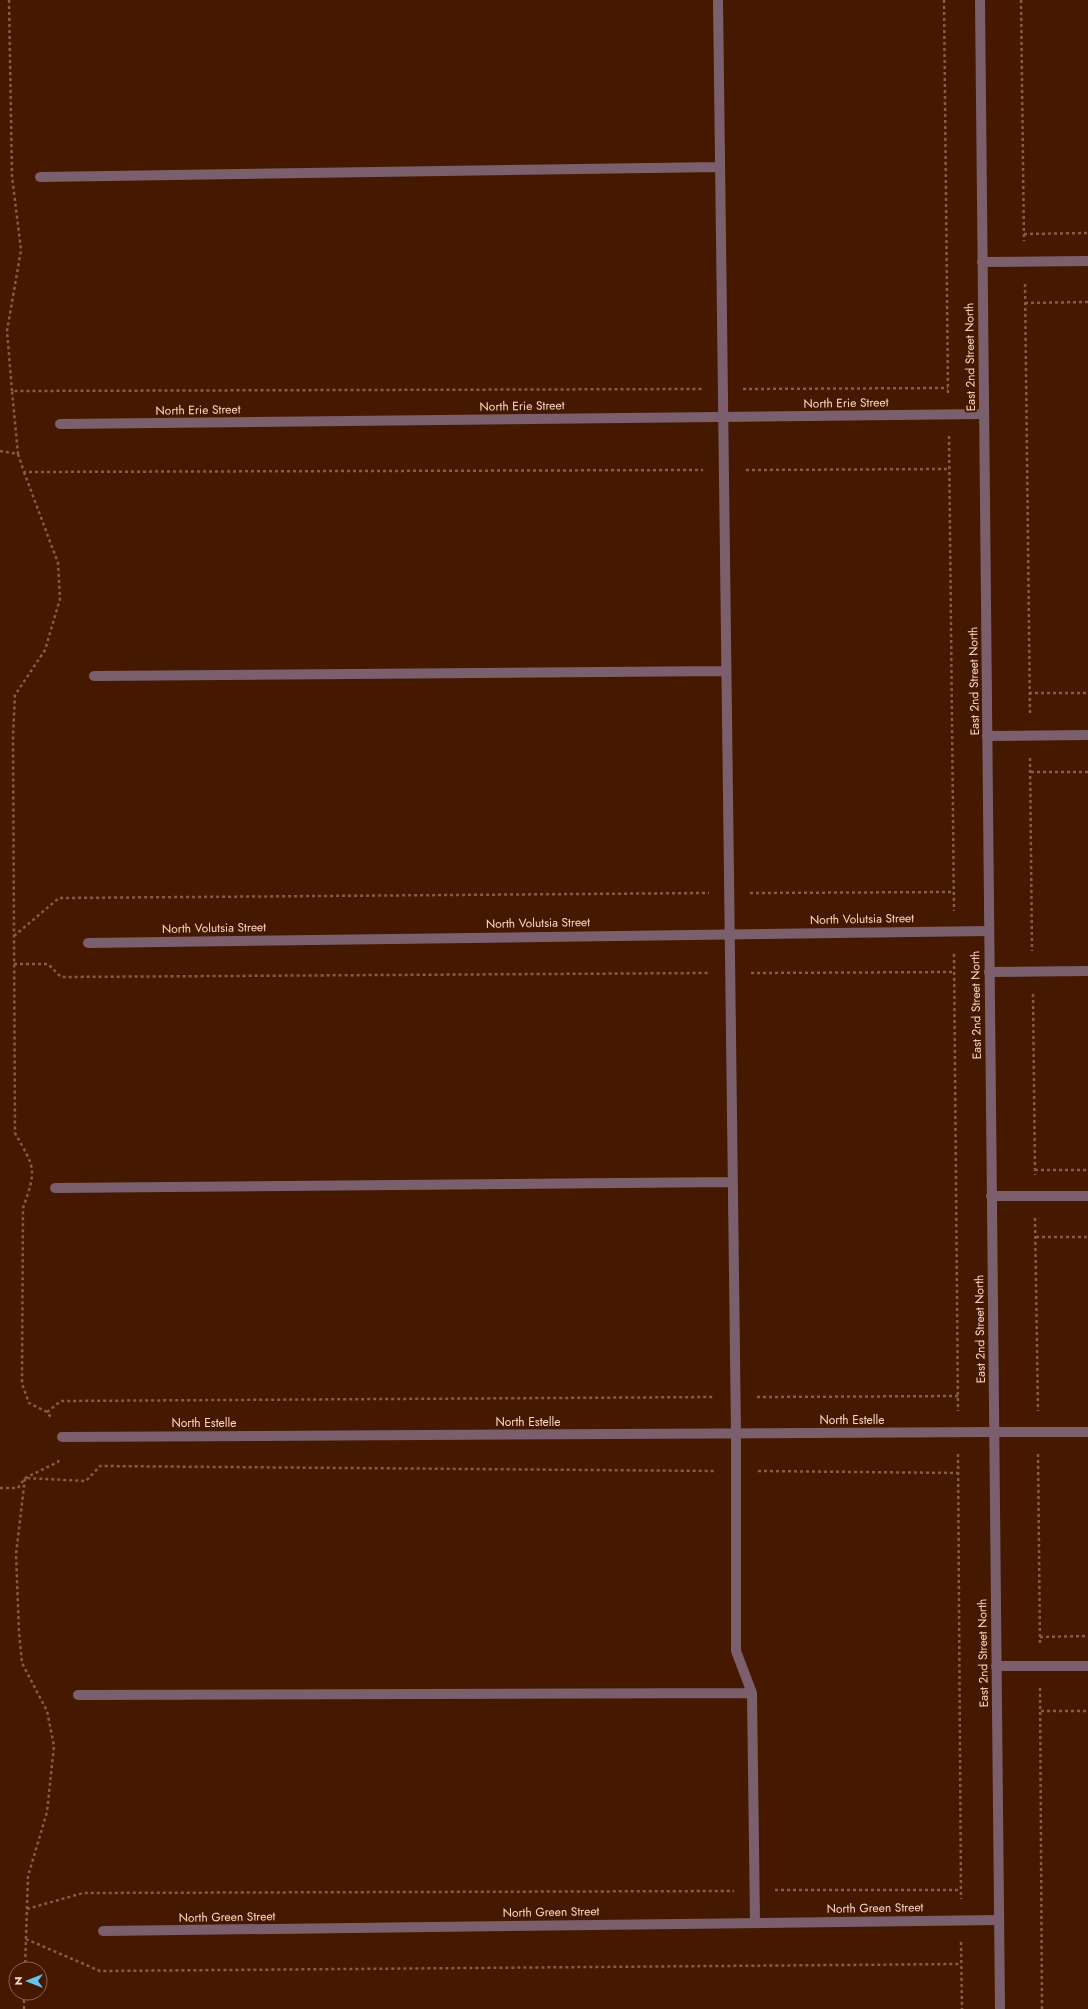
<svg xmlns="http://www.w3.org/2000/svg" width="1088" height="2009" font-family="Jost,sans-serif">
	<style>
		.lines { fill: none; stroke-linecap: round; stroke-linejoin: round }
		.path { stroke: #855c46; stroke-width: 2.5; stroke-dasharray: 3 3; stroke-linecap: butt }
		.service { stroke: #7c5f6d; stroke-width: 10 }
		.minor { stroke: #7c5f6d; stroke-width: 10 }
		.tertiary { stroke: #7c5f6d; stroke-width: 10 }
		.labels { text-anchor: middle; stroke-width: 4; stroke-linejoin: round; paint-order: stroke }
		.street-label { font-size: 12px; fill: #fad6c4; stroke: #441900 }
	</style>
	<rect width="100%" height="100%" fill="#441900"/>
	<g class="lines">
		<path class="path" d="M9 0 12 176 21 250 7 331 12 391
			M944 0 948 393
			M1021 0 1024 241
			M1024 234 1088 233
			M1025 284 1030 715
			M1025 303 1088 302
			M743 389 948 388
			M949 436 954 911
			M0 451 18 454 12 391 702 389
			M18 454 24 472 703 470
			M746 470 949 469
			M24 472 58 563 60 599 45 650 15 695 13 736 15 1133C35 1169 37 1168 23 1208L22 1384 29 1403 47 1412 52 1419
			M1029 693H1088
			M1030 758 1032 951
			M1031 772H1088
			M750 893 953 892
			M14 936 59 898 709 893
			M954 954 958 1411
			M14 964H48L61 977 708 973
			M751 973 954 972
			M1033 994 1035 1175
			M1035 1170H1088
			M1035 1218 1038 1411
			M1036 1237H1088
			M757 1397 958 1396
			M47 1412 61 1401 714 1397
			M958 1454 961 1899
			M1038 1454 1040 1645
			M758 1471 958 1473
			M0 1488H18L25 1478 58 1462 59 1457
			M1040 1637 1088 1636
			M1040 1688 1042 2009
			M1041 1711H1088
			M775 1890H961
			M27 1909 83 1893 734 1891
			M26 1939 100 1971 961 1964
			M961 1942 962 2009
			M25 1969 28 1876 47 1812 54 1746 47 1711 22 1663 19 1632 16 1554 25 1478 86 1481 100 1466 715 1471
			M24 2009V1993"/>
		<path class="service" d="M718 0 736 1434V1651L752 1693 755 1923
			M40 177 720 167
			M94 676 726 671
			M989 972 1088 971
			M55 1188 732 1182
			M994 1432H1088
			M78 1695 752 1693"/>
		<path class="minor" d="M982 262 1088 261
			M60 424 984 414
			M987 736 1088 735
			M88 943 989 931
			M991 1196H1088
			M62 1437 994 1432
			M996 1666H1088
			M103 1931 999 1920"/>
		<path class="tertiary" d="M980 0 1000 2009"/>
	</g>
	<g class="labels">
		<g class="street-label">
			<text transform="translate(970 357) rotate(-91)" y="4">East 2nd Street North</text>
			<text transform="translate(846 403) rotate(-1)" y="4">North Erie Street</text>
			<text transform="translate(522 406) rotate(-1)" y="4">North Erie Street</text>
			<text transform="translate(198 410) rotate(-1)" y="4">North Erie Street</text>
			<text transform="translate(974 681) rotate(-91)" y="4">East 2nd Street North</text>
			<text transform="translate(862 919) rotate(-1)" y="4">North Volutsia Street</text>
			<text transform="translate(538 923) rotate(-1)" y="4">North Volutsia Street</text>
			<text transform="translate(214 928) rotate(-1)" y="4">North Volutsia Street</text>
			<text transform="translate(976 1005) rotate(-91)" y="4">East 2nd Street North</text>
			<text transform="translate(980 1329) rotate(-91)" y="4">East 2nd Street North</text>
			<text x="852" y="1424">North Estelle</text>
			<text x="528" y="1426">North Estelle</text>
			<text x="204" y="1427">North Estelle</text>
			<text transform="translate(983 1653) rotate(-91)" y="4">East 2nd Street North</text>
			<text transform="translate(875 1908) rotate(-1)" y="4">North Green Street</text>
			<text transform="translate(551 1912) rotate(-1)" y="4">North Green Street</text>
			<text transform="translate(227 1917) rotate(-1)" y="4">North Green Street</text>
		</g>
	</g>
	<g transform="translate(28 1981) rotate(270)"><circle r="19" fill="#441900" stroke="#8d654e"/>
	<path d="M0-3L7 15L0 10L-7 15Z" fill="#65c5ee"/>
	<text y="-6" font-size="11" font-weight="bold" text-anchor="middle" fill="#fad6c4">N</text>
	</g>
</svg>
